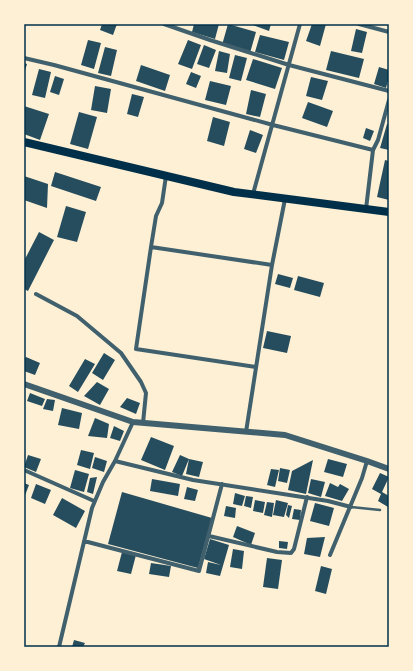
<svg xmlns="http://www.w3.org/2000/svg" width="413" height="671" font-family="Commissioner,sans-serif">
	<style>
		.building { fill: #264d5e }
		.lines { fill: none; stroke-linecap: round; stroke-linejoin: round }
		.service { stroke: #3f606c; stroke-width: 2.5 }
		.minor { stroke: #3f606c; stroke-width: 4 }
		.tertiary { stroke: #3f606c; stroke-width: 6 }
		.trunk { stroke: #003049; stroke-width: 8 }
		.neatline { fill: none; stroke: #003049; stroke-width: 1.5 }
	</style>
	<rect width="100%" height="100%" fill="#fdf0d5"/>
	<path class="building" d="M102 24H117L113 35 100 30Z
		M194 24H219L215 39 192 32Z
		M228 24 256 32 250 53 222 45Z
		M250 24H271L269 31Z
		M312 24H326L320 46 306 41Z
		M356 29 367 32 362 53 351 51Z
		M260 35 289 42 284 60 255 52Z
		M88 40 101 43 94 69 81 65Z
		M188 40 201 45 192 69 178 64Z
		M204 45 216 50 209 68 197 64Z
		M105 47 117 50 111 76 98 73Z
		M219 51 230 54 227 73 215 71Z
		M331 51 364 59 359 78 326 70Z
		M235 55 247 58 241 81 229 78Z
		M253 59 282 68 275 89 246 80Z
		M24 63 27 64 24 74Z
		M141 65 170 75 165 91 136 81Z
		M379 67 389 70V77L386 88 374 84Z
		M39 69 51 72 45 98 32 95Z
		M191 72 201 76 196 88 186 84Z
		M55 76 64 79 59 95 50 92Z
		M311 77 328 81 322 100 306 96Z
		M210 81 231 86 226 105 205 100Z
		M95 86 111 89 107 113 91 110Z
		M251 90 266 94 260 117 246 114Z
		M132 94 144 97 138 117 127 114Z
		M308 102 333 111 327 127 302 118Z
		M24 106 49 114 40 140 24 134Z
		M79 112 97 117 88 149 70 144Z
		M213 117 230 122 224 146 207 141Z
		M387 124 389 125V150L380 148Z
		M366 128 374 131 370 141 363 138Z
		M250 130 263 135 256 153 244 149Z
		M385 160 389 161V200L377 197Z
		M55 172 101 187 96 201 51 186Z
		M24 176 48 184 47 208 24 200Z
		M66 206 86 212 77 242 57 237Z
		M39 232 54 240 28 291 24 289V261Z
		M278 274 293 278 290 288 275 284Z
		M298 276 324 283 320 297 294 290Z
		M267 331 291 336 287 353 263 348Z
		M104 353 115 360 103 380 92 373Z
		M26 357 40 363 35 375 24 371V360Z
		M85 359 95 364 78 392 69 386Z
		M97 382 109 389 100 405 84 396Z
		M30 393 45 399 42 406 27 401Z
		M127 398 140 403 136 414 120 407Z
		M47 399 55 400 53 411 43 409Z
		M62 408 82 413 79 429 58 425Z
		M95 418 109 424 107 438 88 436Z
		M114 426 124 431 120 441 110 438Z
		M151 437 174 446 165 470 141 460Z
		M81 450 94 453 90 469 77 465Z
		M28 455 41 459 36 472 24 467Z
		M180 455 189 459 182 476 172 472Z
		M95 457 107 461 104 472 92 468Z
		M189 459 203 462 199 477 186 474Z
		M328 459 347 464 343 477 324 472Z
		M313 460 306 494 288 490 292 471Z
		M280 468 290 470 287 483 278 481Z
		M271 469 279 470 275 487 267 485Z
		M75 470 89 474 84 492 70 488Z
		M380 473 389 477 382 492 389 496V505L388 507 378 501 381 494 372 489Z
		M97 477 93 494 87 492 90 478Z
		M152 479 180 484 178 496 150 491Z
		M311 479 325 482 321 497 308 493Z
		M24 483 29 485 24 498Z
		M330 483 338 487 340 484 349 489 342 501 325 496Z
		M36 484 51 490 45 504 31 498Z
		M187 487 198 490 195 501 184 499Z
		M122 492 212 518 198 568 108 544Z
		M235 493 245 496 242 506 233 504Z
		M246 496 253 497 251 508 244 506Z
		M62 498 85 511 76 528 53 515Z
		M255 500 265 502 263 513 253 511Z
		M276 500 288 503 284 517 273 515Z
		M267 502 274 503 272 517 264 515Z
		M315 503 334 508 329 526 310 521Z
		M288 505 292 506 289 518 286 515Z
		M226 506 236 508 235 518 224 516Z
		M294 509 301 510 300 520 292 519Z
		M237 526 255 533 251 545 233 537Z
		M325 537 320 557 304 554 307 538Z
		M210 539 229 545 220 576 206 573 208 562 221 565 204 559Z
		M279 541 288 542 287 549 279 548Z
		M233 549 244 551 242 569 230 567Z
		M122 552 136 555 131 574 117 571Z
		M267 558 282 560 278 589 263 587Z
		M151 563 171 566 169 577 149 574Z
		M321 566 332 569 326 594 315 591Z
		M74 640 85 643 83 647H72Z"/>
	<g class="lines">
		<path class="service" d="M351 507 380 510"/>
		<path class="minor" d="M164 24 210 40 289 65 389 91
			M359 24 389 32
			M24 58 54 65 273 125 373 150
			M253 194 300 24
			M366 209 373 150 378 140 389 100
			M151 247 156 216 162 203 166 176
			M36 294 77 316 121 353 141 382 146 393 143 423
			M256 367 136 349 151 247 272 265
			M246 432 272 265 285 199
			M115 461 193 480 328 501 351 507
			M24 470 94 501
			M209 536 277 552 291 553 294 549 307 497
			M84 541 199 571 222 484
			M330 555 362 478 367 461
			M59 647 92 508 103 482 115 461 133 422"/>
		<path class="tertiary" d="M24 384 133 422 285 435 367 461 389 469"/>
		<path class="trunk" d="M24 142 234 192 389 212"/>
	</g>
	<rect width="413" height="671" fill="none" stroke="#fdf0d5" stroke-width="50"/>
	<rect x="25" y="25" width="363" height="621" class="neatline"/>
</svg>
